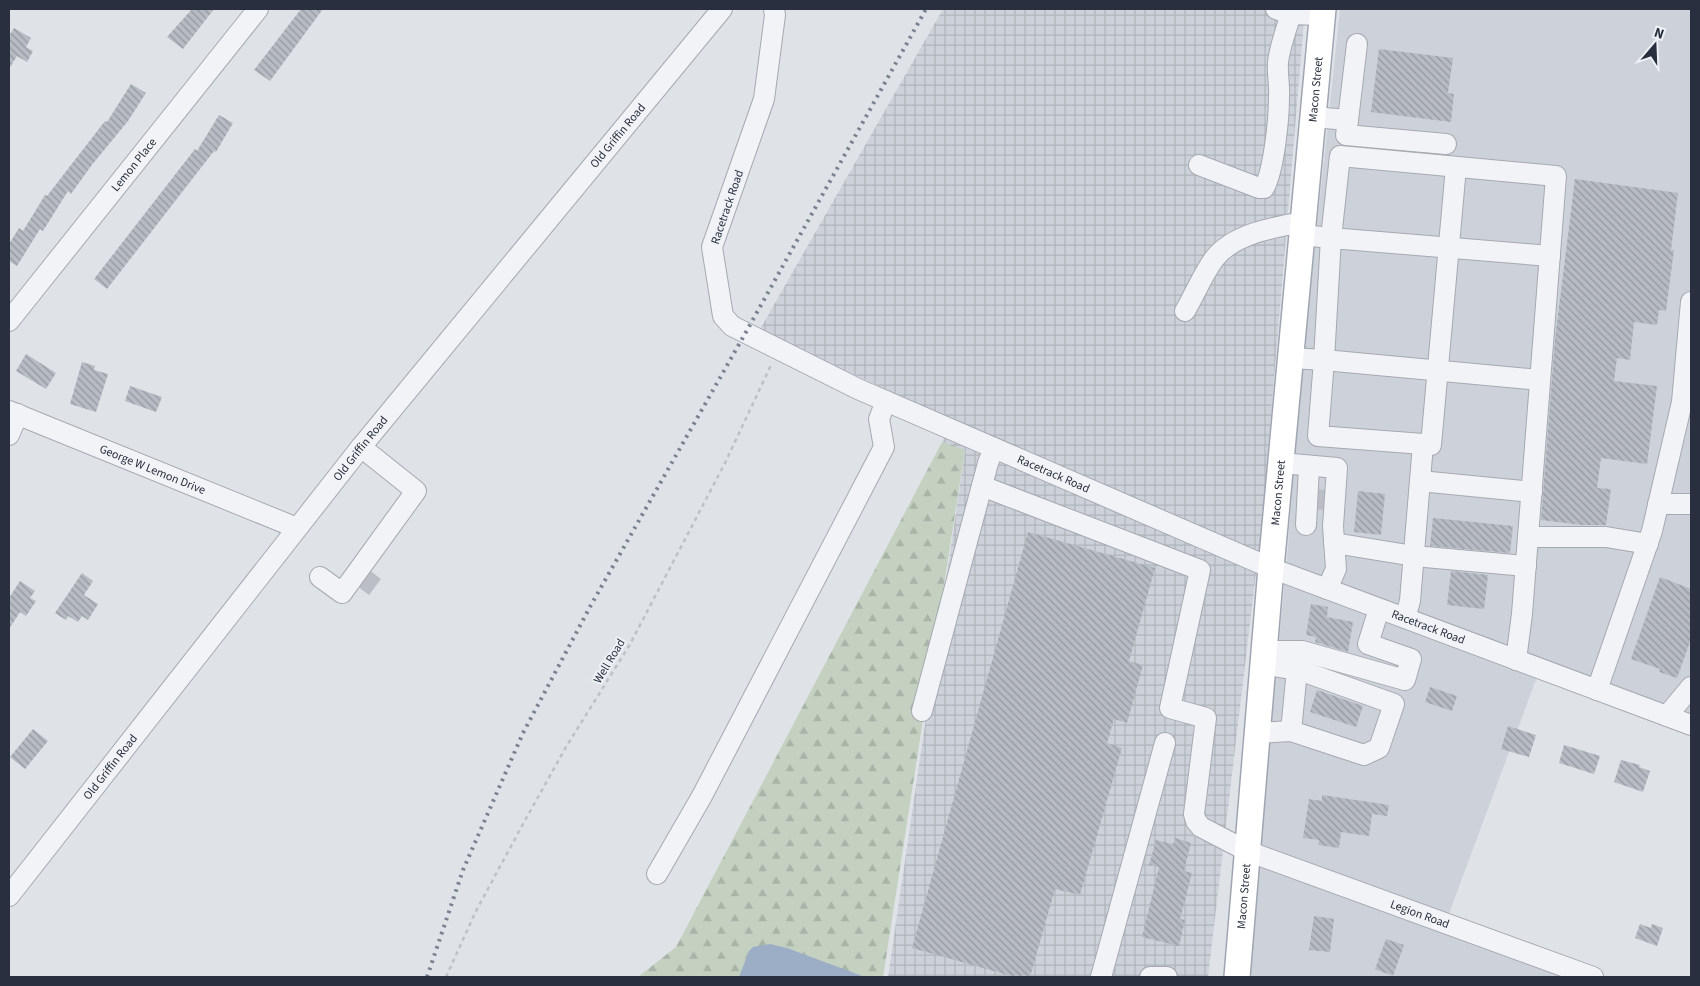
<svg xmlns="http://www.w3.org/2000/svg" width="1700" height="986" font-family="'Source Sans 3',sans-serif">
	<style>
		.built { fill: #cdd1d9 }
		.industrial { fill: url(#industrial-grid) }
		.forest { fill: url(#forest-firs) }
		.water { fill: #9caec6 }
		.building { fill: url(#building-back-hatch) }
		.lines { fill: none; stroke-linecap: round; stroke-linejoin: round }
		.minor-tunnel { stroke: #bbbec5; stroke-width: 20; stroke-dasharray: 20 10; stroke-linecap: butt }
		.minor-casing { stroke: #a5a9b1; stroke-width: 22 }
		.major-casing { stroke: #9fa6b2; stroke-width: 28 }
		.path { stroke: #bec0c6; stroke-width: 2.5; stroke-dasharray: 4 4; stroke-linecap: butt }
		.minor { stroke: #f2f3f6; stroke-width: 20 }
		.major { stroke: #fff; stroke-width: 25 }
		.rail { stroke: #7a8190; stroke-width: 4; stroke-dasharray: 2.5 5; stroke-linecap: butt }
		.labels { text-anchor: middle; stroke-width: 4; stroke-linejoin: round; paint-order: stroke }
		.street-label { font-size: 12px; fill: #292f3e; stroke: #eef1f5 }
	</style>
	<defs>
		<pattern id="industrial-grid" width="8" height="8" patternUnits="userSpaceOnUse" patternTransform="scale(1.25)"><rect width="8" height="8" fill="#cdd1d9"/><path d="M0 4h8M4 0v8" fill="none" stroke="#b0b4bb"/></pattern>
		<pattern id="forest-firs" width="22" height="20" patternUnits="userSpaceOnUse" patternTransform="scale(1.25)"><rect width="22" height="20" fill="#c4d1c1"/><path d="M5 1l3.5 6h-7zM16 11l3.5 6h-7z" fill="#a8b4a7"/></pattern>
		<pattern id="building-back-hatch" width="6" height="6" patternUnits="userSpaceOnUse" patternTransform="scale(1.25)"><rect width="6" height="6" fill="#b7bbc4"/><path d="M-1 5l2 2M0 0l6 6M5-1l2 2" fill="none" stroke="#9598a1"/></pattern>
	</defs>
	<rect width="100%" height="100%" fill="#dfe2e7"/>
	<path class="built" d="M1340 9H1691V724L1540 669 1448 916 1583 977H1248L1288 546 1301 379Z"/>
	<path class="industrial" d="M943 9H1305L1262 522 1208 977H888L965 451 942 442 953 420 759 331Z"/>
	<path class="forest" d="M942 442 965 450 883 977H638L676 947Z"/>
	<path class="water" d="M770 944 787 948 865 977H739L749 951 753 947Z"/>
	<path class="building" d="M192 9H214L183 49 167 37Z
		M301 9H323L270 81 254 70Z
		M14 28 31 38 26 47 33 51 27 62 17 56 9 69V36Z
		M1379 49 1453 58 1448 93 1454 94 1451 122 1371 112Z
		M131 84 146 93 128 121 91 166 71 194 68 191 43 231 40 229 17 266 9 261V244L19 228 23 231 45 195 47 196 105 121 107 122Z
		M219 115 233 123 216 152 214 151 107 289 94 279 195 149 197 151Z
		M1575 179 1678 193 1671 250H1674L1666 311 1659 310 1657 325 1634 322 1630 360 1617 358 1614 381 1657 386 1647 464 1601 458 1597 488 1611 489 1606 525H1582L1541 520 1555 339Z
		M26 354 56 373 46 389 16 371Z
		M82 362 95 366 94 370 108 374 96 412 70 404Z
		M130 386 162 397 156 412 125 401Z
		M1358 491 1385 494 1381 535 1354 532Z
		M1433 518 1513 526 1510 553 1430 546Z
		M1028 532 1155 568 1129 661 1143 665 1127 723 1114 719 1107 743 1122 748 1080 895 1055 889 1030 977H1015L912 948Z
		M1451 571 1488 575 1484 609 1447 605Z
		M82 573 93 581 84 595 98 604 88 620 82 616 78 622 68 616 66 620 55 613Z
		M1660 577 1691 589V639L1677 678 1659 672 1660 669 1631 659Z
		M20 581 35 591 30 598 36 601 26 616 20 612 9 629V598Z
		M1311 604 1328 607 1327 617 1353 622 1348 652 1315 642 1316 637 1306 635Z
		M1430 687 1457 696 1452 711 1425 702Z
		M1317 690 1363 706 1356 727 1310 712Z
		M1508 726 1536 735 1529 757 1501 749Z
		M33 729 48 741 25 769 10 757Z
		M1564 745 1600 756 1594 774 1559 763Z
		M1621 760 1640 765 1639 767 1650 771 1643 792 1614 782Z
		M1322 795 1389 805 1387 816 1372 814 1369 836 1341 832 1339 848 1318 845 1319 840 1303 838 1309 799 1322 801Z
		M1175 838 1191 843 1184 871 1192 873 1180 919 1185 920 1179 946 1142 937 1159 867 1149 865 1156 840 1173 844Z
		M1314 916 1334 919 1330 952 1309 950Z
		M1640 924 1651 928 1652 924 1663 928 1657 946 1635 938Z
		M1386 939 1404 945 1393 976 1375 969Z"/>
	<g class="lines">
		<path class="minor-tunnel" d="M1312 499 1327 500
			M361 589 376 569"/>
		<g class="minor-casing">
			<g id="minor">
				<path id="s1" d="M774 9 775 15 764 99 712 247 723 316 732 326 858 389 1271 568 1691 725"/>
				<path d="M1276 9 1289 14 1322 15"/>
				<path d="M1313 117 1348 120 1357 44"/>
				<path d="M1348 120 1346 135 1446 144"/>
				<path d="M1199 165 1259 188H1264C1274 170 1279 119 1279 97 1280 86 1277 74 1278 62 1280 46 1286 30 1291 14"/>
				<path d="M1302 235 1331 238 1340 156 1556 176 1522 614 1516 660"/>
				<path d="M1185 311C1195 294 1203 274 1214 259 1233 234 1274 227 1303 222"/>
				<path id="s2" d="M9 321 258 9"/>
				<path d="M1291 358 1324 360 1318 436 1423 444 1410 601 1405 618"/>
				<path d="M1540 380 1324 360 1331 238 1550 256"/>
				<path id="s3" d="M9 411 297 528"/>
				<path d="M9 435 18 414"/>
				<path d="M1423 444 1431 445 1456 167"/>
				<path d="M1281 463 1337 468 1333 526 1336 569 1327 589"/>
				<path d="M1420 481 1532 492"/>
				<path id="s4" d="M982 486 1200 570 1170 708 1206 718 1194 814 1196 821 1201 827 1247 851 1593 977"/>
				<path d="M1658 504H1691"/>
				<path d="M1306 525 1309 467"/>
				<path d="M1528 537H1606L1648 544"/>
				<path d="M1334 543 1414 556 1526 566"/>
				<path d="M320 577 342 593 416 491 361 447"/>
				<path d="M1264 651H1302L1405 680 1411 659 1368 644 1379 609"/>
				<path d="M1597 690 1652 531 1682 402 1691 302"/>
				<path d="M922 711 988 463 994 448"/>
				<path d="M1667 716 1691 687"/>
				<path d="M1291 731 1297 670"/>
				<path d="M1257 733 1291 731 1364 755 1379 748 1394 704 1302 671 1263 664"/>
				<path d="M657 874 702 796 884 447 879 419 886 401"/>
				<path id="s5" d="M9 896 361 447 722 9"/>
				<path d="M1101 977 1165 743"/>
				<path d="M1150 977H1167"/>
			</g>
		</g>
		<g class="major-casing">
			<g id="major">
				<path id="s6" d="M1237 977 1271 568 1323 9"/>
			</g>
		</g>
		<path class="path" d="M446 977 476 911 523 824 566 747 629 646 725 463 772 363"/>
		<use href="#minor" class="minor"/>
		<use href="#major" class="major"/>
		<path class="rail" d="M427 977 463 870 523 733 591 605 746 332 926 9"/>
	</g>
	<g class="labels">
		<g class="street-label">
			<text dy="4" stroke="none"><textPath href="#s6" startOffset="891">Macon Street</textPath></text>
			<text dy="4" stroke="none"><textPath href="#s5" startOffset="974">Old Griffin Road</textPath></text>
			<text dy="4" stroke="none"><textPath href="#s2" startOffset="200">Lemon Place</textPath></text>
			<text transform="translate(727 207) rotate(-71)" y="4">Racetrack Road</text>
			<text dy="4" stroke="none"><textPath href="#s5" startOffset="569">Old Griffin Road</textPath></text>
			<text dy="4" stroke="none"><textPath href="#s3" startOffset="155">George W Lemon Drive</textPath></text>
			<text dy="4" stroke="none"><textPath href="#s1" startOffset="685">Racetrack Road</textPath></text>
			<text dy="4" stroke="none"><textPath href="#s6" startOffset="486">Macon Street</textPath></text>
			<text dy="4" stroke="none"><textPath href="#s1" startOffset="1090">Racetrack Road</textPath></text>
			<text transform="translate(609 661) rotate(-59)" y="4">Well Road</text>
			<text dy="4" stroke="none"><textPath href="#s5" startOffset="164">Old Griffin Road</textPath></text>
			<text dy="4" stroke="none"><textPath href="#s6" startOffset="81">Macon Street</textPath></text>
			<text dy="4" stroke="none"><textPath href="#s4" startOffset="760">Legion Road</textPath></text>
		</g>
	</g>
	<rect width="1700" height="986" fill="none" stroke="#292f3e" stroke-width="20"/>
	<g transform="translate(1655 45) rotate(19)" stroke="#eef1f5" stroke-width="4" paint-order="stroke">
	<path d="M0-4L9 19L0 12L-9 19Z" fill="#292f3e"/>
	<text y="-8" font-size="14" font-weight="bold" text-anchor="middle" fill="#292f3e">N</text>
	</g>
</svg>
